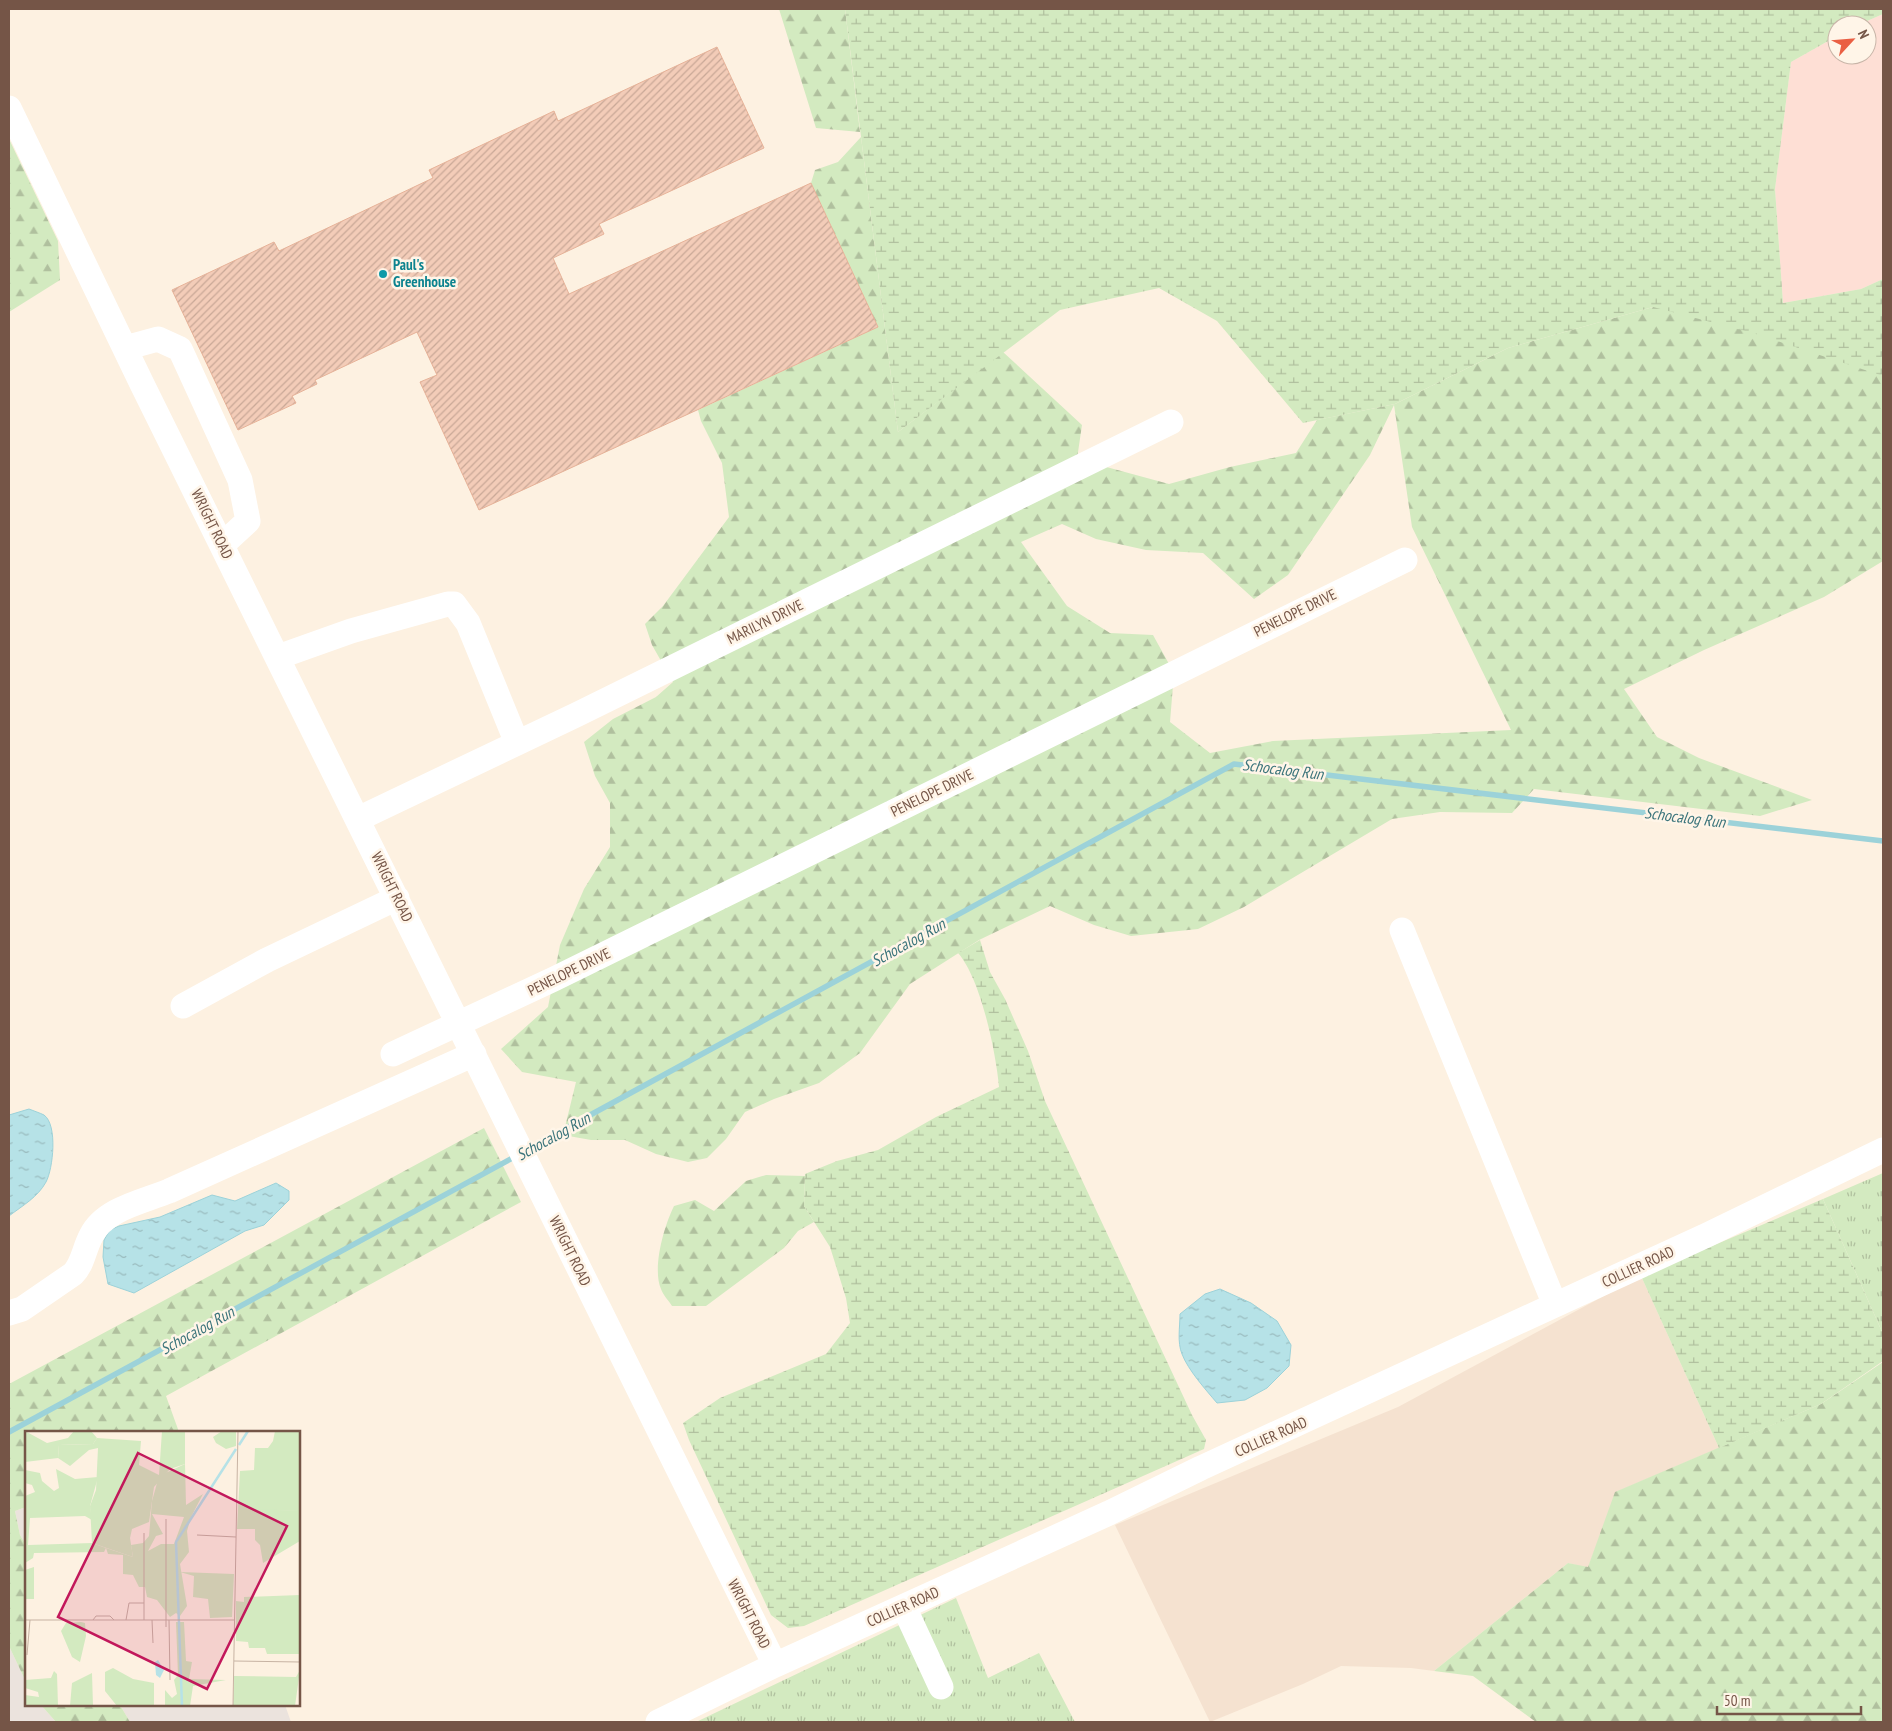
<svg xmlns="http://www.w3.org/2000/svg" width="1892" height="1731" font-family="'PT Sans Narrow',sans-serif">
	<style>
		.residential { fill: #f5e2d0 }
		.commercial { fill: #fedfd5 }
		.industrial { fill: #ebe3dd }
		.grass { fill: url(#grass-tufts) }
		.forest { fill: url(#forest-firs); fill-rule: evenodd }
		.wetland { fill: url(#wetland-marsh) }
		.water { fill: url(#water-ripples); stroke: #9cd2d9 }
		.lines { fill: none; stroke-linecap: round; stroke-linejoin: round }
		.stream { stroke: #9cd2d9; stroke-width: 5.5 }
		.building { fill: url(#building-hatch); stroke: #e6b298 }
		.minor { stroke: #fff; stroke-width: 25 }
		.culture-dot { fill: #0f9aa8; stroke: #fff5e8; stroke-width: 2 }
		.labels { text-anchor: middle; stroke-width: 5; stroke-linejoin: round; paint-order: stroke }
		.culture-label { font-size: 15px; font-weight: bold; fill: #0d838f; stroke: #fff5e8; text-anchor: start }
		.street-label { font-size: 15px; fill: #755547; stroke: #fff5e8 }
		.water-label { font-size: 16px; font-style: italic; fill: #3b747b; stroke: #fff5e8 }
		.inset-river { fill: none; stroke: #b6e2e7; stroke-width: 2.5 }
		.inset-road { fill: none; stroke: #c7b3a3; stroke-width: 1 }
		.view { fill: #c2185b; fill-opacity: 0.15; stroke: #c2185b; stroke-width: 2.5 }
		.inset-edge { fill: none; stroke: #755547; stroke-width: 2.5 }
	</style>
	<defs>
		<pattern id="grass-tufts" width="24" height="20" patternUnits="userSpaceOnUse" patternTransform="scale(1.25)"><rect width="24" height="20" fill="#d3eac0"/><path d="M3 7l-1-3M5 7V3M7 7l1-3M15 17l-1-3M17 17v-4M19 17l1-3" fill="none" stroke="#b0c09e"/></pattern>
		<pattern id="forest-firs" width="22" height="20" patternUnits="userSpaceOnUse" patternTransform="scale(1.25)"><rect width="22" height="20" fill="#d3eac0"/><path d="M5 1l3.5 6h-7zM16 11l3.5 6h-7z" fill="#b0c09e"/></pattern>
		<pattern id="wetland-marsh" width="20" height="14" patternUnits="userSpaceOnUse" patternTransform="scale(1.25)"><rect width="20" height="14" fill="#d3eac0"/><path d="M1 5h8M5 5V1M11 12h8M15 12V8" fill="none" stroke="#b0c09e"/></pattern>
		<pattern id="water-ripples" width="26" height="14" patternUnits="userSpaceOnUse" patternTransform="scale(1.25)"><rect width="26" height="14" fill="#b6e2e7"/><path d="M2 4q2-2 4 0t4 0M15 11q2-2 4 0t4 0" fill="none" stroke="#99babd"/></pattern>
		<pattern id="building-hatch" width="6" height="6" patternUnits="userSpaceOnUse" patternTransform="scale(1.25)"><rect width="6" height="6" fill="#f3ccb8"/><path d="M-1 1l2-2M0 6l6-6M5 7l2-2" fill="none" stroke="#c9a897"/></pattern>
	</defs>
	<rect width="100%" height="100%" fill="#fdf1e1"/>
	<path class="residential" d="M1641 1276 1719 1448 1616 1492 1588 1568 1568 1563 1434 1671 1411 1668 1341 1666 1303 1684 1210 1722 1115 1525 1398 1407Z"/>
	<path class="commercial" d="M1883 14V279L1861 289 1783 303 1775 189 1791 62 1837 36V55H1867V25H1858Z"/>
	<path class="industrial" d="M26 1507V1545L20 1535 15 1511Z
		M9 1646 26 1682V1705H41L56 1722H9Z
		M120 1705H285L291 1722H130Z"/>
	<path class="grass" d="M1883 1173V1334L1823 1199Z
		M956 1598 988 1678 1039 1653 1075 1722H696Z"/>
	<path class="forest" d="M779 9H845L860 132 816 128Z
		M861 137 898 432 1003 352 1082 425 1077 459 1169 484 1230 467 1296 453 1317 420 1395 404 1508 348 1653 307 1783 303 1883 371V561L1824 597 1704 650 1624 689 1657 737 1699 758 1812 800 1760 816 1534 789 1512 813 1440 812 1392 819 1244 907 1198 929 1131 936 1094 925 1050 906 979 940 910 984 860 1053 819 1083 774 1099 745 1112 726 1139 707 1158 688 1162 656 1154 625 1140H591L563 1135 576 1082 522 1072 501 1049 548 1007 560 945 584 889 610 847V803L595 776 584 742 613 719 656 697 673 682 652 645 645 624 663 606 729 517 722 463 701 421 698 410 878 327 811 183 815 170 838 162ZM1394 405 1412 527 1511 730 1273 741 1210 753 1170 722 1174 673 1153 635 1110 633 1067 606 1021 542 1062 524 1096 539 1146 550 1203 553 1254 599 1288 575 1370 455Z
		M9 139 58 241 60 280 9 312Z
		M484 1128 521 1202 166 1396 179 1432H26V1507L15 1511 20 1535 26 1545V1682L9 1646V1384Z
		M766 1175 805 1176 804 1206 814 1222 798 1231 784 1248 706 1306H672C669 1301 663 1295 661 1289 652 1268 664 1226 674 1206L695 1200 714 1211 746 1181Z
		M1883 1362V1722H1536L1473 1676 1434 1671 1568 1563 1588 1567 1615 1492 1821 1404Z
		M41 1705H120L130 1722H56Z"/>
	<path class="wetland" d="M845 9H1883V14L1858 25H1837V36L1791 62 1775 189 1783 303 1861 289 1883 279V376L1753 333 1653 307 1508 348 1395 404 1303 423 1217 321 1159 288 1060 310 898 432Z
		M980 940 990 972 1005 999 1028 1051 1045 1101 1192 1415 1206 1440 1204 1449 804 1626 788 1628 771 1615 689 1440 683 1423 720 1398 826 1354 850 1323 846 1298 830 1247 804 1206 805 1174 837 1161 878 1150 936 1117 999 1087C996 1053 981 979 958 953Z
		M1823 1199 1883 1334V1361L1821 1404 1719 1448 1641 1276Z"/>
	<path class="water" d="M29 1109C34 1111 40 1113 44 1115 58 1125 53 1169 46 1182 38 1197 22 1206 9 1216V1115Z
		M276 1183 289 1191V1200L264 1225 245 1231 134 1293 108 1284 103 1257 104 1240 110 1230 119 1226 160 1217 212 1195 235 1201Z
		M1220 1289 1251 1303 1277 1321 1291 1345 1289 1366 1267 1388 1245 1400 1217 1403C1206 1390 1188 1370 1182 1354 1177 1342 1180 1327 1180 1314L1205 1294Z"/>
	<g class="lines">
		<path class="stream" d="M526 1150 1234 764 1883 841
			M9 1432 516 1156"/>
	</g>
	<path class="building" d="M717 47 764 148 599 224 604 234 553 258 569 294 811 183 878 327 479 510 420 382 437 375 417 332 315 380 317 384 292 396 296 403 238 430 172 290 274 242 279 251 433 178 429 170 554 111 558 121Z"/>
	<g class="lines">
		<path class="minor" d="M9 108 141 382 775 1665
			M125 348 158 339 180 349 240 480 248 521 222 545
			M278 657 351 631 448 604H454L468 623 517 743
			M358 819 576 715 1171 422
			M1402 930 1555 1305
			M183 1006 267 960 397 898
			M393 1054 554 979 1405 560
			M9 1313 22 1309 73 1274C83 1264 84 1249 91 1236 104 1209 142 1202 169 1191L474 1054
			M904 1607 941 1687
			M658 1722 775 1665 1109 1513 1201 1468 1707 1235 1883 1150"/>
	</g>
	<circle class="culture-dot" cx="383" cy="274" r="5"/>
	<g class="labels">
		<g class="culture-label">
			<text x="393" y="270">Paul's<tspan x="393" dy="17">Greenhouse</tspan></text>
		</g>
		<g class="street-label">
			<text transform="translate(212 524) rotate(64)" y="5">WRIGHT ROAD</text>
			<text transform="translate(1295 613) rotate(-26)" y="5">PENELOPE DRIVE</text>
			<text transform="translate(765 622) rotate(-26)" y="5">MARILYN DRIVE</text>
			<text transform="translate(932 793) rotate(-26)" y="5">PENELOPE DRIVE</text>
			<text transform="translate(392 887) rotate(64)" y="5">WRIGHT ROAD</text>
			<text transform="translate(569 972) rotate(-26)" y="5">PENELOPE DRIVE</text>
			<text transform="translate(570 1251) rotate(64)" y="5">WRIGHT ROAD</text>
			<text transform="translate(1638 1267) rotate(-25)" y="5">COLLIER ROAD</text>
			<text transform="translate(1271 1437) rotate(-24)" y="5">COLLIER ROAD</text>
			<text transform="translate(903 1607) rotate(-24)" y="5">COLLIER ROAD</text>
			<text transform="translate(749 1614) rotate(63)" y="5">WRIGHT ROAD</text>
		</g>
		<g class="water-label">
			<text transform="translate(1283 769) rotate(7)" y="6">Schocalog Run</text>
			<text transform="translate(1685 817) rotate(7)" y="6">Schocalog Run</text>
			<text transform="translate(908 942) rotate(-29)" y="6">Schocalog Run</text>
			<text transform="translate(553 1136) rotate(-29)" y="6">Schocalog Run</text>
			<text transform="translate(197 1330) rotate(-29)" y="6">Schocalog Run</text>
		</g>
	</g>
	<g transform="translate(25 1431)">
		<rect width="275" height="275" fill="#fdf1e1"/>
		<path d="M230 17H275V80L213 79 215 40 229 39ZM9 136V168H0V139ZM275 164V223H242L240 217H224L223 211 211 210V170L219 171V166ZM275 239 270 275H208L209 245 271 246Z" fill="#d3eac0"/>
		<path d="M0 0 22 12 43 7 49 0H66L72 7 68 13 34 14 33 27 0 31ZM197 0H211V15L201 18 191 12 188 6ZM250 0H275V17H243L248 10ZM160 33 161 74 178 63 166 86 162 100 164 121 155 133 162 175 155 185 151 182 145 186 132 169 122 166 120 156H114L108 144 98 143V124L83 123 81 117 108 126 106 114 118 112 124 105 127 70 134 45ZM127 83 159 86 149 113H136L123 120 131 105 138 103ZM31 38 50 48 73 46 65 75 67 89 60 85 5 87 3 114 67 112 81 117 79 121 9 122 8 127 0 132V65L10 61 7 54 0 52V39L15 42 17 50 29 60 34 57ZM230 78 275 80V110L238 132 235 114 230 109ZM56 191 60 192 61 205 55 231 47 226 36 200 41 192ZM151 191H159L161 230 167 231 164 248 201 249 168 255 165 275H140V259L147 267 152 263 149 249 153 244ZM29 240 32 243 33 275H0V264L14 266 13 261 0 257V249L26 247Z" fill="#d3eac0" fill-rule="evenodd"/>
		<path d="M137 0H160V33L145 38 129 56 124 91 107 98 105 107 108 126 67 112 65 75 71 59 73 17 64 19 45 35 33 27 34 14 68 13 72 7 116 10 114 34 134 44ZM213 79H230V98H212ZM155 141 209 143 207 186 185 187 183 168 168 166 169 145ZM88 237 108 248 129 252V275H92L80 260V241ZM67 242 68 275H45L47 252Z" fill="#d3eac0"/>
		<path d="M133 229 139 239 135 247 131 244 130 231Z" fill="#b6e2e7"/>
		<path class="inset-river" d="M214 14 223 0M157 275 151 111 211 18"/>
		<path class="inset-road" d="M141 88V196M119 102V189M172 104 211 106M0 189H209M68 189 71 185H85L89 189M101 189 104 172H119M127 189 128 212M144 189 145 249M2 224 5 189M209 230 275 231M208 275 213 0"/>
		<path class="view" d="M113 22 262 95 182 258 33 186Z"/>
		<rect width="275" height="275" class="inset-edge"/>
	</g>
	<rect width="1892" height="1731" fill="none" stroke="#755547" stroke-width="20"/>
	<g transform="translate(1852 40) rotate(64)"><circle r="24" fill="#fff5e8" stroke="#c8b5a8"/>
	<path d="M0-4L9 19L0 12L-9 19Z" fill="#ea5f43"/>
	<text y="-8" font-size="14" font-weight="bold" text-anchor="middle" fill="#755547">N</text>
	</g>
	<path d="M1717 1706v8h144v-8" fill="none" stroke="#755547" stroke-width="2.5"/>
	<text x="1724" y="1706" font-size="15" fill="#755547" stroke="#fff5e8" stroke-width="4" paint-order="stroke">50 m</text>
</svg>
